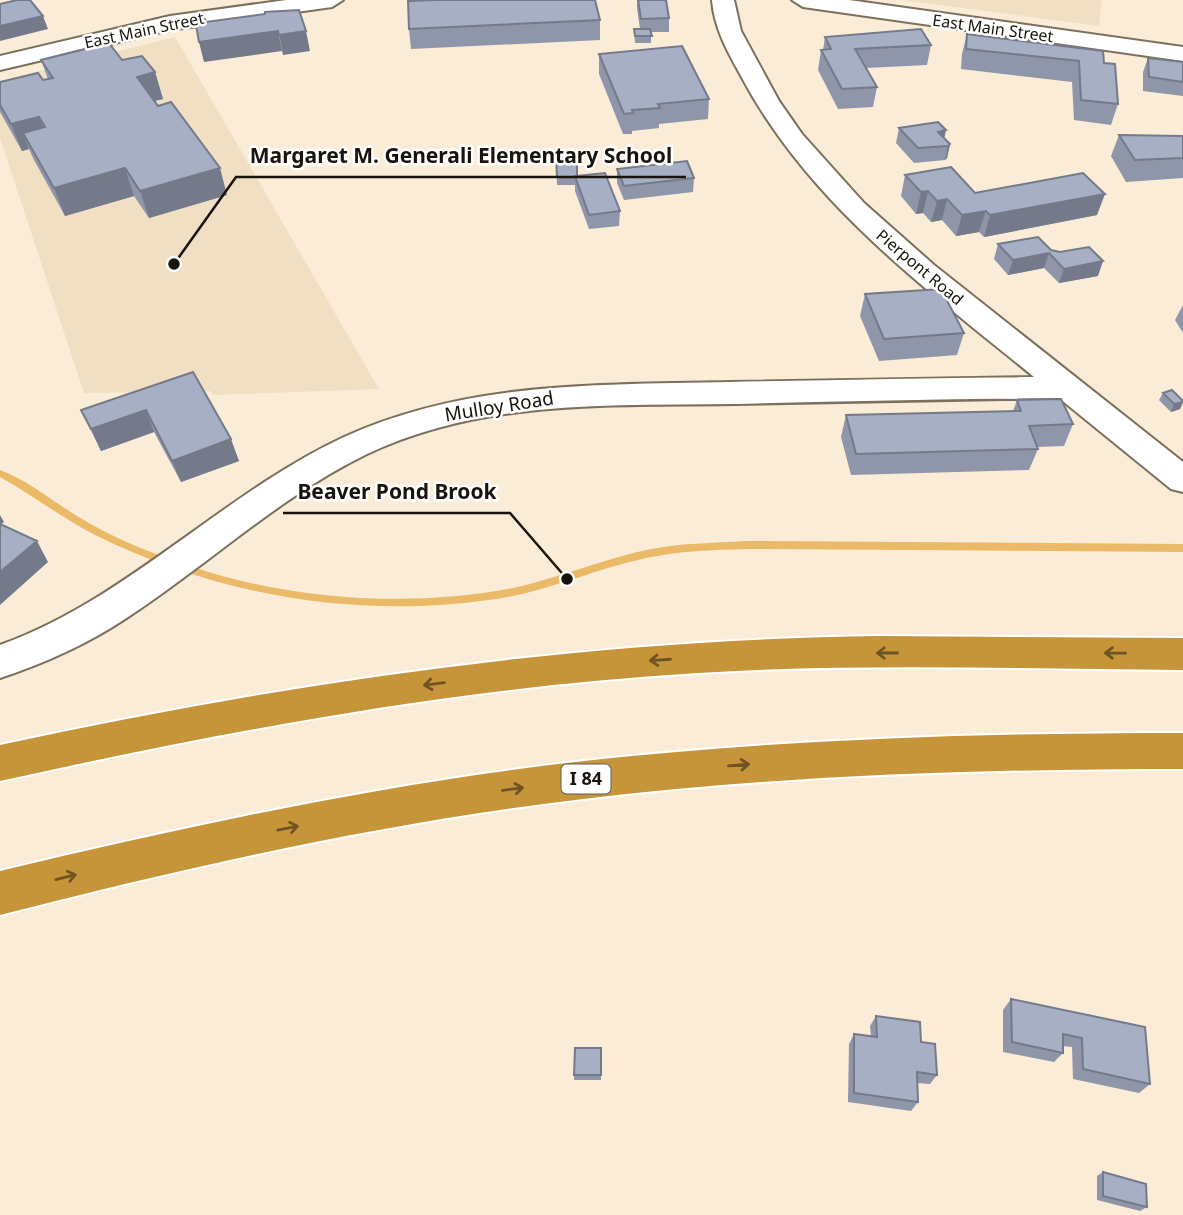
<svg xmlns="http://www.w3.org/2000/svg" width="1183" height="1215" font-family="'Noto Sans',sans-serif">
	<style>
		.built { fill: #f1dfc3 }
		.lines { fill: none; stroke-linecap: round; stroke-linejoin: round }
		.stream { fill: #eaba68; fill-rule: evenodd }
		.street-casing { stroke: #7c705d; stroke-width: 4 }
		.secondary-casing { stroke: #7c705d; stroke-width: 4 }
		.highway-casing { stroke: #fff; stroke-width: 4 }
		.street { fill: #fff; fill-rule: evenodd }
		.secondary { fill: #fff; fill-rule: evenodd }
		.highway { fill: #c6953a; fill-rule: evenodd }
		.wall { fill: #8f96a9 }
		.shaded-wall { fill: #747a89 }
		.building { fill: #a6afc4; stroke: #747a89; stroke-width: 2 }
		.oneway { stroke: #6f5423 }
		.labels { text-anchor: middle; stroke-width: 5; stroke-linejoin: round; paint-order: stroke }
		.far-street-label { font-size: 16px; fill: #18140c; stroke: #fff }
		.shield { fill: #fff; stroke: #5d5a55; stroke-width: 2 }
		.shield-label { font-size: 18px; font-weight: bold; fill: #18140c }
		.street-label { font-size: 19px; fill: #18140c; stroke: #fff }
		.leader { fill: none; stroke: #18140c; stroke-width: 2.5 }
		.callout-dot { fill: #18140c; stroke: #fff; stroke-width: 2.5 }
		.callout-label { font-size: 21px; text-anchor: middle; font-weight: bold; fill: #18140c; stroke: #fff; stroke-width: 5; stroke-linejoin: round; paint-order: stroke }
	</style>
	<rect width="100%" height="100%" fill="#faecd6"/>
	<path class="built" d="M902 0H1102L1099 26Z
		M175 37 379 389 213 395 210 391 84 393 0 138V81Z"/>
	<g class="lines">
		<path class="stream" d="M0 470C28 480 52 501 77 516 113 538 153 554 193 567 291 600 412 608 513 588 558 578 601 560 646 550 679 543 713 543 746 541L1183 544V552L746 549C713 550 679 551 646 558 599 568 555 588 508 597 368 621 222 598 95 535 62 518 32 495 0 477Z"/>
		<g class="street-casing">
			<path id="street" d="M712 0H734L741 31 779 101 802 134 864 203 934 265 1183 462V492L1171 489 1059 398C951 399 843 401 735 404 609 406 484 399 367 454 279 497 209 564 128 617 88 644 45 663 0 678V645C128 599 222 494 344 437 468 381 597 385 730 382 831 380 932 378 1034 377 924 287 807 202 740 74 727 51 714 27 712 0Z"/>
		</g>
		<g class="secondary-casing">
			<path id="secondary" d="M286 0H343L332 7 170 30 0 70V56L170 16Z
				M792 0H849L1183 47V61L803 7Z"/>
		</g>
		<g class="highway-casing">
			<path id="highway" d="M880 636 1183 638V670C1021 669 859 663 698 673 462 687 230 730 0 781V745C291 682 582 640 880 636Z
				M1183 733V769C983 769 782 775 583 799 386 822 192 866 0 915V871C193 825 387 783 584 761 783 739 983 733 1183 733Z"/>
		</g>
		<use href="#street" class="street"/>
		<use href="#secondary" class="secondary"/>
		<use href="#highway" class="highway"/>
	</g>
	<path class="wall" d="M637 0H666L669 18V32H651V43H635L634 29H640L637 8Z
		M600 20V40L411 49 409 29Z
		M967 34 1104 63 1118 104 1111 125 1074 120 1072 82 961 69 962 54Z
		M825 37 931 45 927 65 866 68 877 87 873 107 838 109 818 70 821 50H823Z
		M599 54 709 99 708 119 659 124V128L632 131V134H623L599 74Z
		M1148 58 1183 62V96L1143 91V72Z
		M41 60H122L155 72 163 99 155 101 227 195 149 218 134 196 65 216 34 160 29 149 22 151 0 112V82L43 80 48 79Z
		M899 128 950 144 947 158 945 160 914 163 896 143Z
		M1119 135 1183 136V178L1126 182 1111 156Z
		M556 158 620 211 619 226 589 229 575 191V185H557Z
		M617 169 694 178 693 192 624 200 617 183Z
		M905 175 975 193 1097 215 984 237 979 232 956 236 942 220 931 222 923 213 916 214 901 196Z
		M998 244 1051 250 1098 276 1059 283 1044 268 1008 275 994 259Z
		M865 294 964 333 957 355 879 361 860 316Z
		M1183 305V333L1175 320Z
		M193 372 239 461 181 482 154 432 101 451 81 410Z
		M1163 393 1183 402 1180 409 1171 412 1159 400Z
		M1017 400 1073 424 1064 446 1037 447 1038 449 1029 470 851 475 841 437 846 415 1013 411Z
		M1011 999 1145 1027 1150 1084 1139 1093 1073 1079 1072 1047 1063 1046V1053L1054 1062 1003 1052V1010Z
		M876 1016 937 1075 930 1084 917 1083 918 1102 911 1111 848 1102 849 1044 854 1034 871 1036 870 1026Z
		M575 1048H601V1080H574Z
		M1103 1172 1147 1207 1140 1211 1097 1200V1176Z"/>
	<path class="shaded-wall" d="M43 16 48 29 0 41V26Z
		M278 31 282 51 204 62 199 42Z
		M306 31 310 51 283 55 279 35Z
		M155 72 163 99 145 103 137 77Z
		M39 117 49 143 23 133 29 149 22 151 11 124Z
		M946 130 943 144 938 132Z
		M950 144 947 158 945 160 948 146Z
		M125 168 134 196 65 216 54 188Z
		M220 168 227 195 149 218 140 191Z
		M928 191 923 213 916 214 921 192Z
		M1105 194 1097 215 984 237 990 215Z
		M947 199 942 220 931 222 937 201Z
		M986 211 979 232 956 236 962 215Z
		M1049 253 1044 268 1008 275 1013 260Z
		M1103 261 1098 276 1059 283 1064 269Z
		M1183 402 1180 409 1171 412 1174 404Z
		M146 410 154 432 101 451 91 429Z
		M231 439 239 461 181 482 172 461Z
		M0 515 4 522 0 525Z
		M37 541 48 562 0 605V572Z"/>
	<path class="building" d="M17 0H30L43 16 0 26V4Z
		M435 0H595L600 20 409 29 408 1Z
		M638 0H666L669 18 641 19Z
		M299 10 306 31 279 35 278 31 199 42 195 20 205 19 206 22 265 14V12Z
		M634 29H650L652 36H635Z
		M921 29 931 45 855 49 877 87 842 89 821 50 831 49 825 37Z
		M967 34 1103 51 1104 63 1115 64 1118 104 1081 100 1079 61 966 49Z
		M109 43 122 60 142 56 155 72 137 77 158 106 171 102 220 168 140 191 125 168 54 188 23 133 45 127 39 117 11 124 0 105V82L38 73 43 80 53 78 41 60Z
		M682 46 709 99 658 104 660 108 632 110 633 113 624 114 599 54Z
		M1148 58 1183 62V82L1149 77Z
		M938 122 946 130 938 132 950 144 948 146 918 148 899 128Z
		M1119 135 1183 136V158L1135 160Z
		M556 158H577V176H575V177H557Z
		M687 161 694 178 624 186 617 169Z
		M951 167 975 193 1083 173 1105 194 990 215 986 211 962 215 947 199 937 201 928 191 921 192 905 175Z
		M605 173 620 211 589 215 575 176Z
		M1038 237 1051 250 1060 252 1089 247 1103 261 1064 269 1049 253 1013 260 998 244Z
		M941 289 964 333 884 339 865 294Z
		M193 372 231 439 172 461 146 410 91 429 81 410Z
		M1172 390 1183 401V402L1174 404 1163 393Z
		M1061 399 1073 424 1029 426 1038 449 856 454 846 415 1021 411 1017 400Z
		M0 524 37 541 0 572Z
		M1011 999 1145 1027 1150 1084 1083 1069 1082 1038 1063 1034V1053L1012 1042Z
		M876 1016 920 1022 921 1042 935 1044 937 1075 917 1072 918 1102 854 1093V1034L877 1037Z
		M575 1048H601V1075H574Z
		M1103 1172 1146 1184 1147 1207 1103 1196Z"/>
	<defs><path id="oneway-shaft" d="M-6 0H5M1.5-3L5.5 0L1.5 3" fill="none" stroke-width="1.6" stroke-linecap="round" stroke-linejoin="round" transform="scale(1.75)"/></defs>
	<g class="oneway">
		<use href="#oneway-shaft" transform="translate(887 653) rotate(180)"/>
		<use href="#oneway-shaft" transform="translate(1115 653) rotate(-179)"/>
		<use href="#oneway-shaft" transform="translate(660 660) rotate(176)"/>
		<use href="#oneway-shaft" transform="translate(434 684) rotate(173)"/>
		<use href="#oneway-shaft" transform="translate(739 765) rotate(-5)"/>
		<use href="#oneway-shaft" transform="translate(513 789) rotate(-8)"/>
		<use href="#oneway-shaft" transform="translate(288 828) rotate(-11)"/>
		<use href="#oneway-shaft" transform="translate(66 877) rotate(-14)"/>
	</g>
	<g class="labels">
		<g class="far-street-label">
			<text transform="translate(993 28) rotate(8)" y="6">East Main Street</text>
			<text transform="translate(144 30) rotate(-12)" y="6">East Main Street</text>
			<text transform="translate(920 267) rotate(40)" y="6">Pierpont Road</text>
		</g>
		<rect class="shield" x="561.5" y="764.5" width="49" height="29" rx="5"/>
		<g class="shield-label">
			<text x="586" y="785">I 84</text>
		</g>
		<g class="street-label">
			<text transform="translate(499 406) rotate(-9)" y="7">Mulloy Road</text>
		</g>
	</g>
	<path class="leader" d="M174 264L236 177H686M567 579L510 513H283"/>
	<g class="callout-dot">
		<circle cx="174" cy="264" r="7"/>
		<circle cx="567" cy="579" r="7"/>
	</g>
	<g class="callout-label">
		<text x="461" y="163">Margaret M. Generali Elementary School</text>
		<text x="397" y="499">Beaver Pond Brook</text>
	</g>
</svg>
